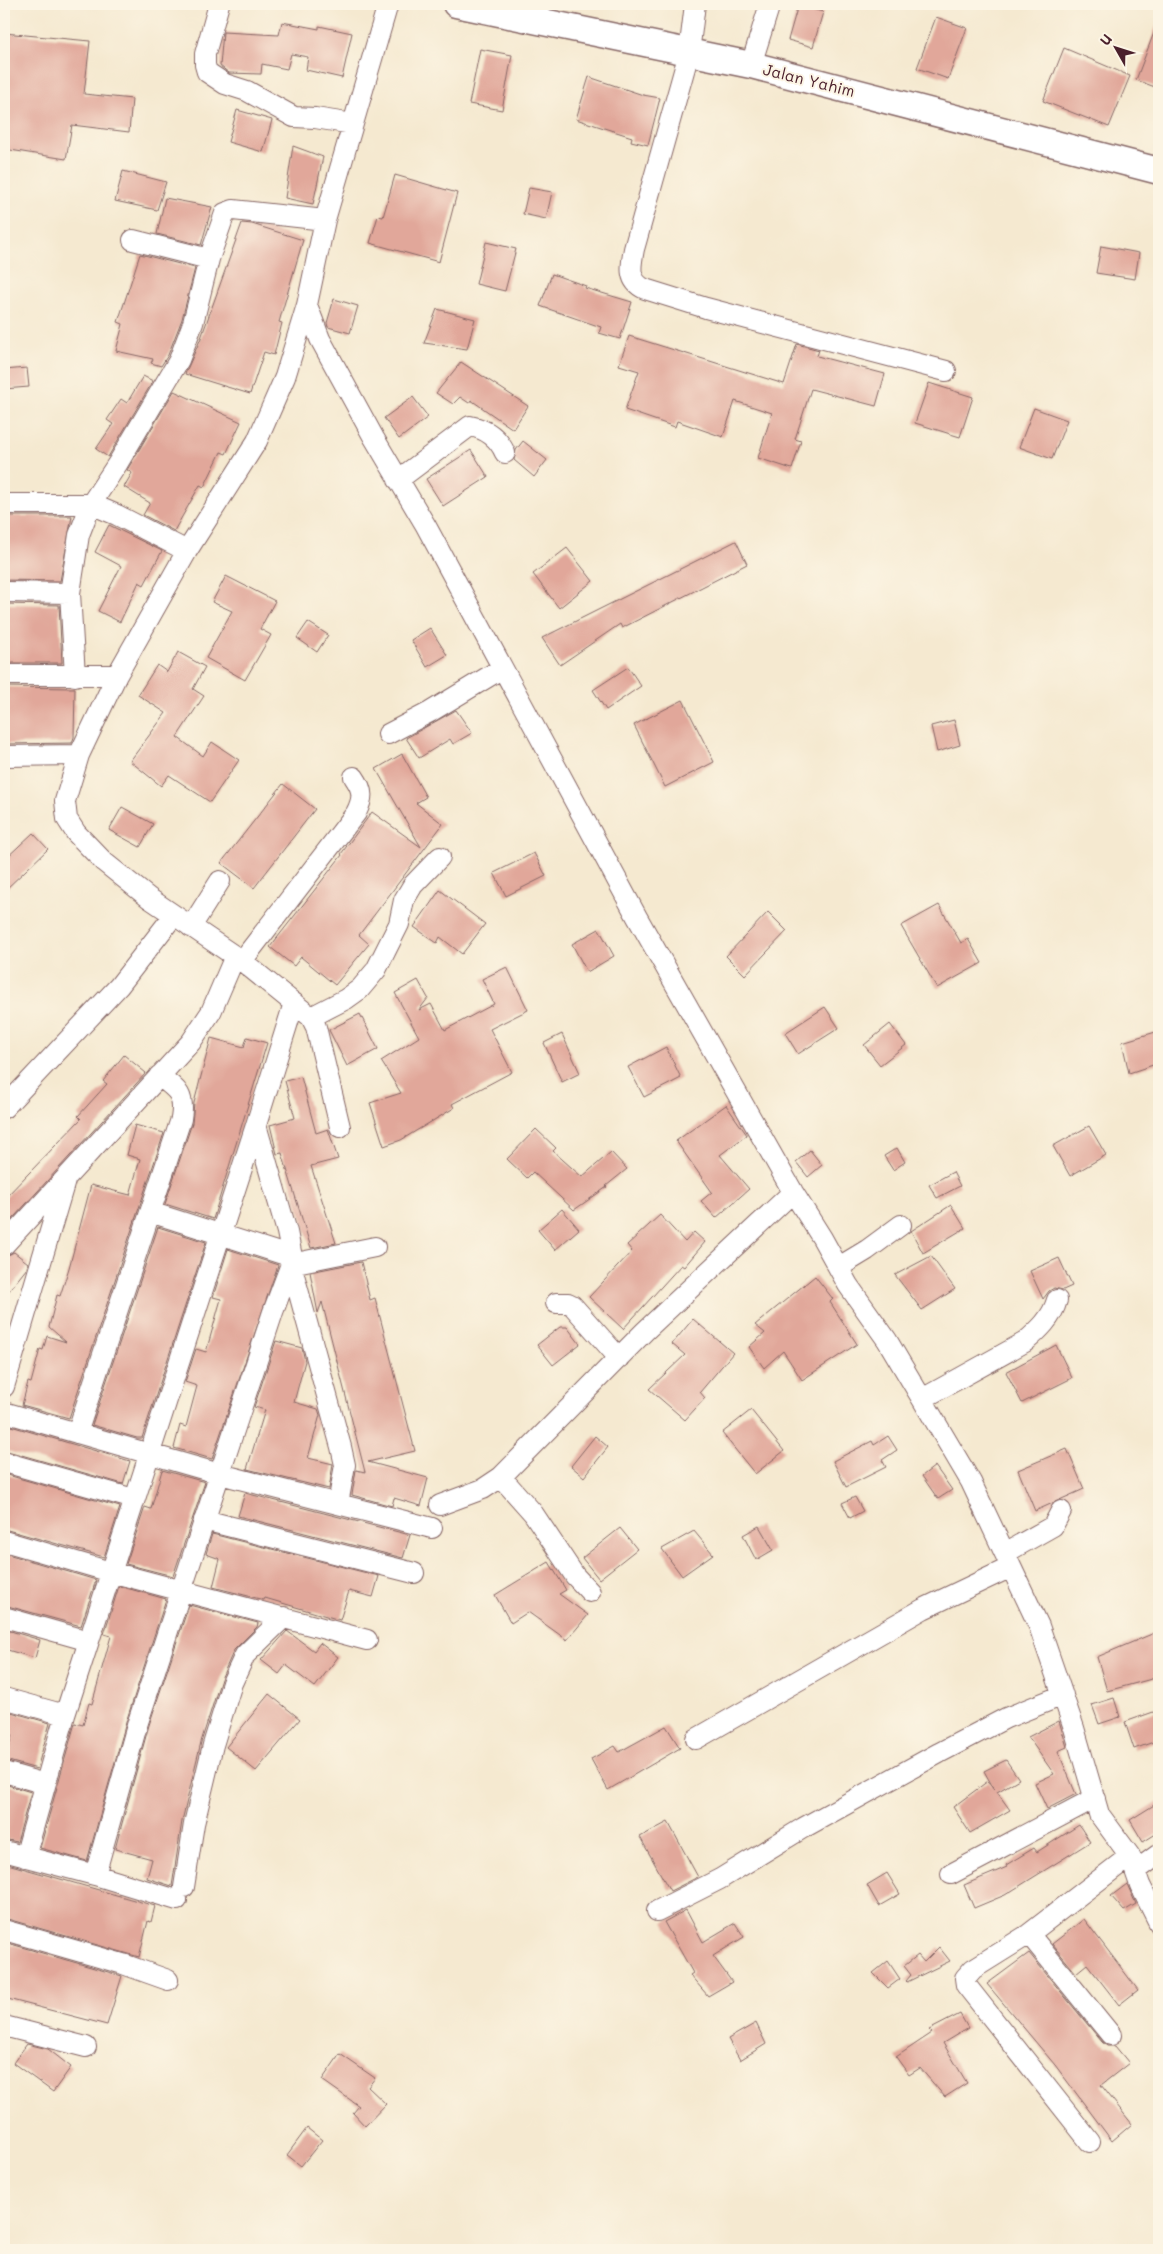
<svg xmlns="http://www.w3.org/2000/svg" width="1163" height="2254" font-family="Mali,sans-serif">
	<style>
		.building { fill: #e1a79a }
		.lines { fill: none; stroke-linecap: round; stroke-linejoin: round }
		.minor-casing { stroke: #866665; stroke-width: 22 }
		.tertiary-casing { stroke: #866665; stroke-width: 29 }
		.minor { stroke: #fff; stroke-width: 20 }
		.tertiary { stroke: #fff; stroke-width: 26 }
		.labels { text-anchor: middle; stroke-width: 4; stroke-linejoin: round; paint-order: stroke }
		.street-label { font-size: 16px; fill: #4a1f2b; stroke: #fcf5e5 }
	</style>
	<rect width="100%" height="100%" fill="#fcf5e5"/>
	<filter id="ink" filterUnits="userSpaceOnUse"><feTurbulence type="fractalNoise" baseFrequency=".02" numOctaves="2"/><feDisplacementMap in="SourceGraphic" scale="10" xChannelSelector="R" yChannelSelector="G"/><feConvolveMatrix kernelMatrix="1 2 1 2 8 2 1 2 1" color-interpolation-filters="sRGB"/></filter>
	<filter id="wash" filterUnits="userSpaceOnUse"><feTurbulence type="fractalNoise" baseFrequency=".0096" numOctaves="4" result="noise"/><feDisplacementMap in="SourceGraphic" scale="20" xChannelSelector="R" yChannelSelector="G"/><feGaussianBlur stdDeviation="1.12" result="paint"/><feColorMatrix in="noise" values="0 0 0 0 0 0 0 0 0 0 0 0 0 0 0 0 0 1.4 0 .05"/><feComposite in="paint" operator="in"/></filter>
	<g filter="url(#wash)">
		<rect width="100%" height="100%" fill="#f5e9d0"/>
		<g id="blocks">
			<path class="building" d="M798 5 823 12 813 47 788 40Z
				M936 17 967 28 948 79 917 68Z
				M282 22 319 29V26L352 33 342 78 306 70 308 57 291 54 287 69 262 64 261 74 229 73 220 66 223 32 279 35Z
				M1158 22H1159V77L1155 87 1136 80Z
				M4 33 90 41 84 94 132 99 129 132 72 125 66 159 4 149Z
				M1064 48 1130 76 1109 127 1043 101Z
				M480 49 512 55 502 110 469 104Z
				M589 77 643 95 660 98 648 145 631 141 632 137 576 119Z
				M237 110 272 120 263 152 228 142Z
				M293 146 323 157 313 204 285 198Z
				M123 171 166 182 157 210 115 201Z
				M395 175 457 193 439 262 370 243 378 216 383 217Z
				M529 188 552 192 546 219 523 214Z
				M165 198 212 207 201 245 157 234Z
				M242 223 252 224 303 240 279 322 282 323 274 355 264 352 250 394 185 374 201 338Z
				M486 242 516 249 505 291 476 284Z
				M1101 246 1139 253 1135 279 1096 273Z
				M140 254 195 268 182 319 168 355 161 366 151 363 153 359 116 351 123 324 118 322Z
				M552 274 586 286 585 288 632 302 620 339 599 333 601 327 540 306Z
				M334 299 358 306 350 333 328 327 327 323Z
				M437 309 475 319 467 349 424 343Z
				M629 336 784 384 797 344 819 350 817 356 885 374 876 406 811 389 795 439 801 441 792 469 758 458 772 413 735 401 723 437 677 421 675 427 625 410 639 371 619 365Z
				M461 362 528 406 513 429 471 400 469 403 460 397 453 404 436 393Z
				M27 368 29 387 4 389V370Z
				M143 376 153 381 108 457 96 449 113 424 107 420 121 399 127 403Z
				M929 383 973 397 960 437 915 423Z
				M174 391 241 422 226 454 221 452 204 487 200 485 174 531 143 515 150 503 124 487 132 473 127 470Z
				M413 397 428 417 399 439 384 418Z
				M1034 408 1067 420 1052 459 1019 447Z
				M523 441 547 460 534 477 514 460 516 450Z
				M471 450 488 477 443 506 426 479Z
				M4 516H72L60 581 4 580Z
				M109 525 162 551 144 585 139 582 120 622 98 611 121 566 95 552Z
				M736 541 747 564 622 628 620 624 560 665 542 638Z
				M567 548 593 581 559 608 533 574Z
				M226 576 275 601 260 629 271 635 245 680 206 658 232 611 212 602Z
				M4 604 59 605 62 663H4Z
				M308 622 328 635 317 652 297 638Z
				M430 628 447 655 427 667 411 640Z
				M178 652 205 667 193 689 204 696 177 737 203 756 212 742 239 760 210 802 169 775 161 786 130 761 166 713 138 695 157 665 167 672Z
				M628 667 641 686 606 710 593 690Z
				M4 687 75 688 74 737 72 743 4 744Z
				M683 700 714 762 665 787 634 725Z
				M456 710 472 733 453 744 450 739 419 758 406 738Z
				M954 720 960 745 937 752 931 726Z
				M402 754 426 797 416 803 443 824 359 935 369 944 335 985 301 957 294 966 270 947 342 855 341 854 372 812 421 847 376 769Z
				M283 784 315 809 254 888 221 863Z
				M122 807 153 824 140 847 109 830Z
				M33 833 48 849 4 891V860Z
				M534 853 546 876 506 896 494 873Z
				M440 890 485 924 462 954 440 937 437 943 414 927Z
				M939 905 961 943 968 939 982 963 937 988 901 926Z
				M768 912 787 931 745 975 726 956Z
				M599 929 614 956 587 972 572 944Z
				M507 967 528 1010 490 1029 512 1072 452 1104 454 1108 401 1140 384 1146 370 1103 401 1093 381 1061 419 1037 395 993 418 980 428 998 419 1010 431 1004 445 1030 494 1004 482 979Z
				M825 1007 839 1028 798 1054 785 1033Z
				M360 1014 378 1049 347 1066 329 1030Z
				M890 1024 906 1045 880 1065 864 1045Z
				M1159 1031V1063L1129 1073 1122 1042Z
				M562 1034 580 1073 562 1082 544 1043Z
				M247 1037 267 1043 213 1219 165 1204 192 1123 194 1103 211 1038 244 1047Z
				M666 1047 681 1078 644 1097 628 1067Z
				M124 1055 146 1073 4 1228V1199L81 1119 78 1116 107 1084 103 1081Z
				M301 1077 316 1133 328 1129 338 1159 311 1166 336 1243 311 1248 282 1153 277 1154 270 1125 295 1118 285 1081Z
				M726 1105 747 1135 720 1155 749 1189 716 1218 701 1201 712 1192 676 1141Z
				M135 1125 164 1133 69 1418 22 1405 28 1382 31 1383 40 1349 43 1350 47 1336 66 1342 49 1327 57 1295 60 1296 69 1268 91 1185 130 1195 140 1159 127 1155Z
				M1089 1126 1106 1155 1070 1176 1053 1146Z
				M536 1129 556 1148 553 1151 582 1177 611 1152 627 1169 606 1186 607 1187 574 1210 533 1172 527 1178 507 1159Z
				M897 1148 905 1162 893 1170 884 1156Z
				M810 1150 822 1165 808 1177 796 1162Z
				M953 1172 960 1186 937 1198 929 1185Z
				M951 1205 965 1228 923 1253 911 1231Z
				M562 1209 579 1229 555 1250 538 1230Z
				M660 1215 685 1242 694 1232 705 1242 684 1267 681 1265 623 1329 589 1297 632 1251 627 1245Z
				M158 1227 206 1242 142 1438H137L92 1425Z
				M228 1249 278 1265 212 1459 174 1448 180 1425 186 1427 197 1386 185 1382 196 1349 206 1352 221 1299 213 1297Z
				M14 1252 28 1263 27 1268 4 1297V1257Z
				M931 1256 955 1289 922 1310 895 1275Z
				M1059 1258 1072 1286 1063 1290 1054 1288 1049 1291 1043 1299 1030 1271Z
				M361 1262 370 1300 375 1298 415 1451 368 1462 428 1478 421 1506 394 1498 392 1506 352 1495 356 1470 365 1472 322 1302 318 1313 310 1272Z
				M815 1276 833 1299 830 1302 857 1344 802 1380 783 1351 764 1368 749 1347 765 1333 755 1325Z
				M693 1319 733 1353 700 1392 705 1398 685 1420 649 1389 685 1355 672 1344Z
				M560 1327H567L580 1344 553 1365 537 1345Z
				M276 1341 302 1348 305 1361 294 1402 318 1409 320 1415 308 1458 333 1464 329 1489 247 1469 265 1410 254 1407Z
				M1056 1345 1072 1378 1022 1403 1006 1372Z
				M751 1410 784 1451 755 1474 722 1433Z
				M4 1424 130 1461 123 1484 4 1450Z
				M595 1436 608 1447 584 1477 571 1466Z
				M888 1436 897 1450 882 1460 886 1467 846 1487 833 1461 872 1441 874 1445Z
				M1067 1449 1084 1489 1035 1511 1018 1470Z
				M935 1466 952 1490 938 1499 922 1476Z
				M162 1470 205 1482 173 1576 126 1564 145 1507 151 1509Z
				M4 1474 120 1507 104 1557 4 1529Z
				M245 1493 410 1535 403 1558 238 1516Z
				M855 1497 863 1511 850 1518 842 1503Z
				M759 1526 773 1550 756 1560 743 1535Z
				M620 1528 637 1549 599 1579 582 1558Z
				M694 1531 713 1554 682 1576 662 1549Z
				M212 1534 379 1576 373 1597 349 1591 340 1620 265 1598 264 1600 213 1587 220 1559 206 1554Z
				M4 1553 96 1580 81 1626 4 1605Z
				M549 1562 566 1590 559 1594 588 1615 567 1640 528 1612 511 1623 495 1595Z
				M119 1586 166 1599 127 1719 87 1861 40 1848 75 1723 83 1725 89 1703 92 1704 111 1636 104 1634Z
				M189 1605 258 1623 257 1627 234 1650 221 1679 201 1742 182 1821 172 1886 147 1878 152 1859 115 1849 149 1725Z
				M4 1629 40 1640 35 1658 4 1649Z
				M287 1631 314 1651 320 1643 338 1657 315 1687 286 1665 279 1674 261 1660Z
				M1159 1631V1677L1107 1691 1097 1657Z
				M269 1694 300 1719 256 1771 226 1747Z
				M1114 1698 1120 1717 1099 1724 1092 1705Z
				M4 1710 50 1723 37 1769 5 1760 12 1735 4 1733Z
				M1159 1710V1740L1134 1749 1125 1722Z
				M1059 1721 1067 1747 1058 1751 1076 1794 1047 1809 1035 1783 1054 1774 1028 1737Z
				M666 1726 680 1748 608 1790 591 1759 615 1746 619 1752Z
				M1006 1760 1019 1779 997 1792 1010 1810 970 1833 953 1807 988 1781 994 1789 984 1771Z
				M4 1784 31 1792 17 1842 4 1839Z
				M1159 1802V1832L1143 1842 1130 1820Z
				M668 1822 698 1877 670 1891 640 1837Z
				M1079 1825 1090 1842 1005 1895 974 1908 964 1885 1007 1867 1006 1865 1034 1848 1037 1852Z
				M4 1863 155 1906 151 1922 148 1921 139 1957 4 1918Z
				M887 1873 900 1894 879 1906 867 1885Z
				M1127 1884 1136 1904 1124 1911 1111 1896Z
				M686 1910 703 1942 735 1923 744 1937 713 1956 732 1982 708 1996 690 1975 693 1973 664 1922Z
				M1084 1919 1138 1990 1119 2005 1087 1964 1076 1973 1052 1944Z
				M4 1942 122 1976 107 2025 4 1998Z
				M939 1947 950 1961 907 1982 906 1981 911 1975 904 1966 918 1955 924 1962Z
				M1029 1953 1102 2042 1107 2046H1115L1129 2063 1101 2085 1132 2124 1112 2141 1055 2065 987 1984Z
				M888 1961 900 1979 888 1988 873 1973Z
				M960 2014 968 2028 943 2043 967 2083 945 2097 920 2068 909 2075 896 2057 932 2033 929 2030Z
				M756 2023 766 2044 740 2060 728 2039Z
				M27 2044 48 2049 71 2067 53 2092 13 2063Z
				M340 2054 375 2078 368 2087 386 2104 365 2126 353 2113 359 2106 322 2080Z
				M307 2128 322 2140 301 2166 287 2155Z"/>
		</g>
	</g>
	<g filter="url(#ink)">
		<use href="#blocks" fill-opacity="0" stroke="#866665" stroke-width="1"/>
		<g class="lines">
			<g class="minor-casing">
				<path id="minor" d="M219 4 205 54V65L207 72 225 84 247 91 294 117 315 118 353 124
					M695 4 689 53 634 249C631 265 627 281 645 289L706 308 946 371
					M751 65 770 4
					M133 240 209 259
					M307 305 320 339 374 438 426 526 637 917 793 1192 822 1238 848 1285 887 1340 971 1482 1039 1626 1074 1728 1099 1814 1130 1856 1140 1885 1159 1923
					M398 480 470 426C486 429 498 437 505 453
					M4 504H91L117 515 187 551
					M4 592 70 593
					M4 675H117
					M75 676 70 593 79 535 91 504 118 463 179 360 193 323 209 259 225 213 233 210 325 220
					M388 734 430 712 501 669
					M4 756 79 755
					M191 927 220 881
					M242 961 356 813C363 799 364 791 354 777
					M294 1003 256 1125 287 1232 292 1257 291 1264 341 1447 345 1465 338 1504
					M311 1017 346 999 360 989 376 970 399 924 404 900 413 885 440 857
					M4 1108 119 986 174 915
					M340 1127 316 1027 311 1017 242 961 149 898 104 862 76 833 67 819 65 801 79 755 117 675 187 551 257 441 285 377 307 305 325 220 388 4
					M150 1212 292 1257
					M4 1245 191 1042 211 1012 235 956
					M839 1267 867 1250 901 1225
					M556 1303H568L572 1305 619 1358
					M4 1387 65 1181
					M922 1399 1025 1342C1039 1330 1052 1318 1057 1300
					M4 1412 220 1474 432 1528
					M77 1433 181 1119C185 1094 178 1090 159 1076
					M4 1462 134 1499
					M501 1477 533 1513 575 1576 590 1592
					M440 1505 483 1489 501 1477 645 1331 793 1192
					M204 1520 414 1573
					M4 1541 111 1572 367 1640
					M1005 1553 1053 1526 1061 1511
					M4 1617 89 1641
					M4 1698 65 1715
					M696 1739 923 1609 1011 1567
					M4 1772 45 1784
					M4 1851 95 1875 177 1900
					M25 1857 65 1715 256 1125
					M1137 1870 1159 1854
					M951 1874 1095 1798
					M95 1875 138 1722 273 1312 291 1264 375 1247
					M184 1887 194 1824 213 1745 232 1683 245 1655 284 1617
					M657 1911 720 1879 803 1828 939 1753 1006 1718 1063 1695
					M4 1930 123 1964 168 1980
					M1029 1934 1111 2035
					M4 2026 86 2047
					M1090 2142 966 1985 965 1978 973 1969 1029 1934 1130 1856"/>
			</g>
			<g class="tertiary-casing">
				<path id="tertiary" d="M456 4 751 65 1159 171"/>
			</g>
			<use href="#minor" class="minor"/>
			<use href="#tertiary" class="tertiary"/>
		</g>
	</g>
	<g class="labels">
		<g class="street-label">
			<text transform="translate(809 80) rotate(14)" y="6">Jalan Yahim</text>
		</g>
	</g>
	<rect width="1163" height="2254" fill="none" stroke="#fcf5e5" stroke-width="20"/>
	<g transform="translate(1116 48) rotate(309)" stroke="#fcf5e5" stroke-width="4" paint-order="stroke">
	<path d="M0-4L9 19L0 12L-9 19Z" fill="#4a1f2b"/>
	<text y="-8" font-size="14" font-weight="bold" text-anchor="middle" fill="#4a1f2b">U</text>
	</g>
</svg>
